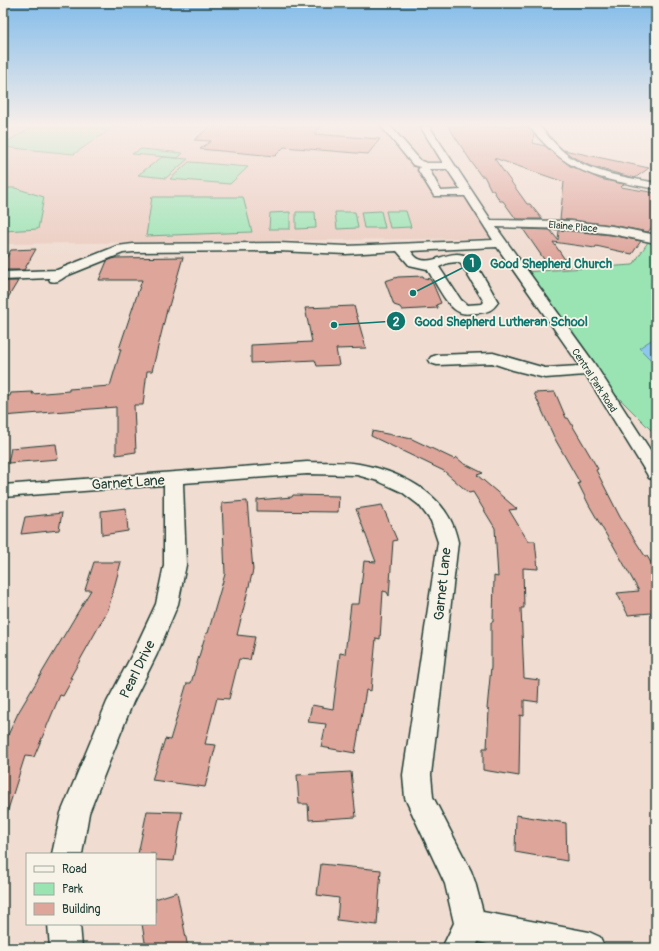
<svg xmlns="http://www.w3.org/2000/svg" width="659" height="951" font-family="Pangolin,sans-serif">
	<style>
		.built { fill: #ebccc1 }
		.green { fill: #9ae4b4; stroke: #5c9074 }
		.water { fill: #8dc7ec; stroke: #6190a2 }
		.building { fill: #dea59b; stroke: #1f3d34 }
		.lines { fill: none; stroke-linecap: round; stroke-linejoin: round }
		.minor-casing { stroke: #1f3d34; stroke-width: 3 }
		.minor { fill: #f7f3e8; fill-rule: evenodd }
		.labels { text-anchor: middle; stroke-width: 3.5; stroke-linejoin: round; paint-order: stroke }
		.far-street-label { font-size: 10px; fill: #1f3d34; stroke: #f7f3e8 }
		.near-street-label { font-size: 14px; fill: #1f3d34; stroke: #f7f3e8 }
		.leader { fill: none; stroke: #0f766e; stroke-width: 1.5 }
		.callout-dot { fill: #0f766e; stroke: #f7f3e8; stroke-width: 1.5 }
		.mark-label { font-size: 12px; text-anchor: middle; font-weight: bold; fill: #fff }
		.callout-label { font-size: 13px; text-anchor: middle; font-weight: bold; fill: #0f766e; stroke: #f7f3e8; stroke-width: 3.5; stroke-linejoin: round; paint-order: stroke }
	</style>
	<rect width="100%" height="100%" fill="#f0dcd1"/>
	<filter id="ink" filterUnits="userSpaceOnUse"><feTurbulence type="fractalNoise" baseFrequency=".025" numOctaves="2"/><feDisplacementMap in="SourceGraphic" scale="8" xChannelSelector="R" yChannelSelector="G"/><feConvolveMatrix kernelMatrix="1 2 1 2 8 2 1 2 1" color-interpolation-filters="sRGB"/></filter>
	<g filter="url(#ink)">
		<path class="built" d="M3 126H417L491 238 3 244Z"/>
		<path class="green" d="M34 126H115L74 154 3 147V144Z
			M141 149 183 153 178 158 132 154Z
			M162 157 188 159 166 178 138 175Z
			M189 162H191L248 167 230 184 170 179Z
			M3 188H15L44 197 38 229 3 231Z
			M152 197H243L252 232 146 236Z
			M381 211 385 228H364L361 212Z
			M386 211H406L411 227 390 228Z
			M290 212V229H269L270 213Z
			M296 212H315L316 228 296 229Z
			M335 212H355L358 228 337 229Z
			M648 242 656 244V435L605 384 524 272 633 265Z"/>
		<path class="water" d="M656 337V365L639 348Z"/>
		<path class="building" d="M211 126H321L314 134 380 139 368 154 284 147 275 156 200 149 211 141 194 140Z
			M448 126H528L534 134 533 143 545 146 570 166 600 179 624 184 621 187 656 193V222L648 232 612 225 560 219 564 182 494 158 527 204H530L542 219H516L503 201H500L493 190H491L484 176H481L474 166Z
			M564 150 649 168 635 178 623 175 590 166 571 156Z
			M523 229 550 230 558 240 559 230 612 235 641 241 632 254 596 246 595 248 553 242 570 267 550 268Z
			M36 249 24 270H3V263L11 250Z
			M183 257 169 306H168L152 371H147L143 405H134L136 452 116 455V407L3 416V396H10L11 393 33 392 32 394 69 391V389L110 386 121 349H119L142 280H99L107 261 115 258Z
			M423 276 424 278 430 279 433 284 441 303 436 305 438 308 402 310 400 307 394 305 385 281 398 277Z
			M3 281H18L3 306Z
			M354 306 366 348 336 349 339 365 317 366 315 360 251 363V345L312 342 305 308Z
			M555 392 566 418H568L598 469 596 470 620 517 645 556H647L656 571V623L651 613 628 615 617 593 639 591 612 543H611L589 505 578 483H580L555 439 534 393Z
			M372 431 412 439 454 459 456 457 463 463 483 473 477 475 517 509 509 510 528 541H535L538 569 523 568 524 608H521L524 678 539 680 538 702 524 700V716L520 715 519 776 483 770V748H487L489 710 487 709 491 667V622H493L494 576 498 577 495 528 473 492 469 493 444 471 371 436Z
			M56 444 58 459 8 463 11 448Z
			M293 495 339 496 338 512 257 511V500L292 497Z
			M247 501 253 570 237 635 255 637 250 660 239 659 229 699 217 698 205 744 216 745 205 787 152 780 165 739 170 740 187 683H191L206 633H208L225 574 222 503Z
			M382 505 397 540 393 541 389 596 387 592 383 591 380 639 376 638 371 691 366 690 355 753 321 747 326 724 308 722 312 705 333 709 340 653 345 654 351 604H359L364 561 376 562 356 509Z
			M126 508 128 531 102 535 101 511Z
			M62 513 59 530 21 534 25 517Z
			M94 562H121L108 610 70 678H73L63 696 60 695 34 757 25 756 6 816H3V746L18 713 91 590H85Z
			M351 772 356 817 309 820 308 804H299L297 775Z
			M147 811 182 812 174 861 155 860V854H138Z
			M516 815 566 823 567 861 515 852Z
			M321 864 381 870 377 925 337 920 339 898 317 895Z
			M177 892 188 948H146L142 924H155V899Z"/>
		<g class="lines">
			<g class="minor-casing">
				<path id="minor" d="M381 126H390L421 161 427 163H443L420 126H429L491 220 572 221 612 226 656 235V243L612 234 572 229 496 227 594 363 656 459V480L649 478 647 474 586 375 545 378 513 370 492 363 437 365 431 363 429 360 431 357 437 355 493 353 545 368 580 366 497 247 411 251C413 254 416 258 419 259 435 266 451 246 470 258 476 262 493 293 498 302 492 311 488 312 477 313 472 313 464 315 459 312 446 306 435 281 427 269L409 265 397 251 346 254 279 251 133 252 123 253 66 276C60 280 57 283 50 281L49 278 3 280V272L57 270 117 246 133 244 279 243 346 246 493 240 465 196H434L418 170 420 167 413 165ZM429 169H447L461 190 441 191ZM457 262 461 264 484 302 482 304 467 305 461 300 439 267 448 263Z
					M529 126H539C549 137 558 148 570 157 595 174 627 177 656 183V189C598 178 568 175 529 126Z
					M307 462C324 463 343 461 359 464 393 470 433 487 450 519 454 526 456 534 458 542L431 775 433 797 471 871 475 882 483 912 589 932 600 937 605 948H506L478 942 475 948H442L454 923 445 884 405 798 403 775 438 542 431 521 419 505 402 492 378 481 357 475 307 474 183 483 186 565 178 604 157 654 133 702 89 813 82 854H52L61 813 107 702 133 653 156 604 164 565V485L3 497V485Z
					M48 924H80L82 948H50Z"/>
			</g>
			<use href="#minor" class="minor"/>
		</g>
	</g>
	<linearGradient id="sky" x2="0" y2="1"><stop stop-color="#83bcea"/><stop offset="0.48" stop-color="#f8efea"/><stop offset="1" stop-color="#f8efea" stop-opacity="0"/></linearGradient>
	<rect width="659" height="260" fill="url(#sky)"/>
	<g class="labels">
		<g class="far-street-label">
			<text transform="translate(573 226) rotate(5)" y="4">Elaine Place</text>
			<text transform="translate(595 380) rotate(57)" y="4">Central Park Road</text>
		</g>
		<g class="near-street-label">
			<text transform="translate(128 482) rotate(-4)" y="5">Garnet Lane</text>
			<text transform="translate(442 584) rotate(-84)" y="5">Garnet Lane</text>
			<text transform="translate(137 669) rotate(-64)" y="5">Pearl Drive</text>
		</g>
	</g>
	<path class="leader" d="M413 293L472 263M334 325L396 321"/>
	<g class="callout-dot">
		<circle cx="413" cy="293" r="4"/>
		<circle cx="334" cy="325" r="4"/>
		<circle cx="472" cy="263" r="10"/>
		<circle cx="396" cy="321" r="10"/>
	</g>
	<g class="mark-label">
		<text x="472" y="267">1</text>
		<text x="396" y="326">2</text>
	</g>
	<g class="callout-label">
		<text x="551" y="268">Good Shepherd Church</text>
		<text x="501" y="326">Good Shepherd Lutheran School</text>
	</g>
	<rect width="659" height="951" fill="none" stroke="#f7f3e8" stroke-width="16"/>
	<rect x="8" y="8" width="643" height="935" fill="none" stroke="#1f3d34" stroke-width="1.5" filter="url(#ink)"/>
	<rect x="26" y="853" width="130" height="72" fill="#f7f3e8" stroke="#a1aaa0"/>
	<rect x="34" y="866" width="20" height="6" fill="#f7f3e8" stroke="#a1aaa0"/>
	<text x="62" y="873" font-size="12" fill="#1f3d34">Road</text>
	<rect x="34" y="883" width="20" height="12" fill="#9ae4b4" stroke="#a1aaa0"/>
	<text x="62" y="893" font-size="12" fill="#1f3d34">Park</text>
	<rect x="34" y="903" width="20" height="12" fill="#dea59b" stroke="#a1aaa0"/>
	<text x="62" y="913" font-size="12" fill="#1f3d34">Building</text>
</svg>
